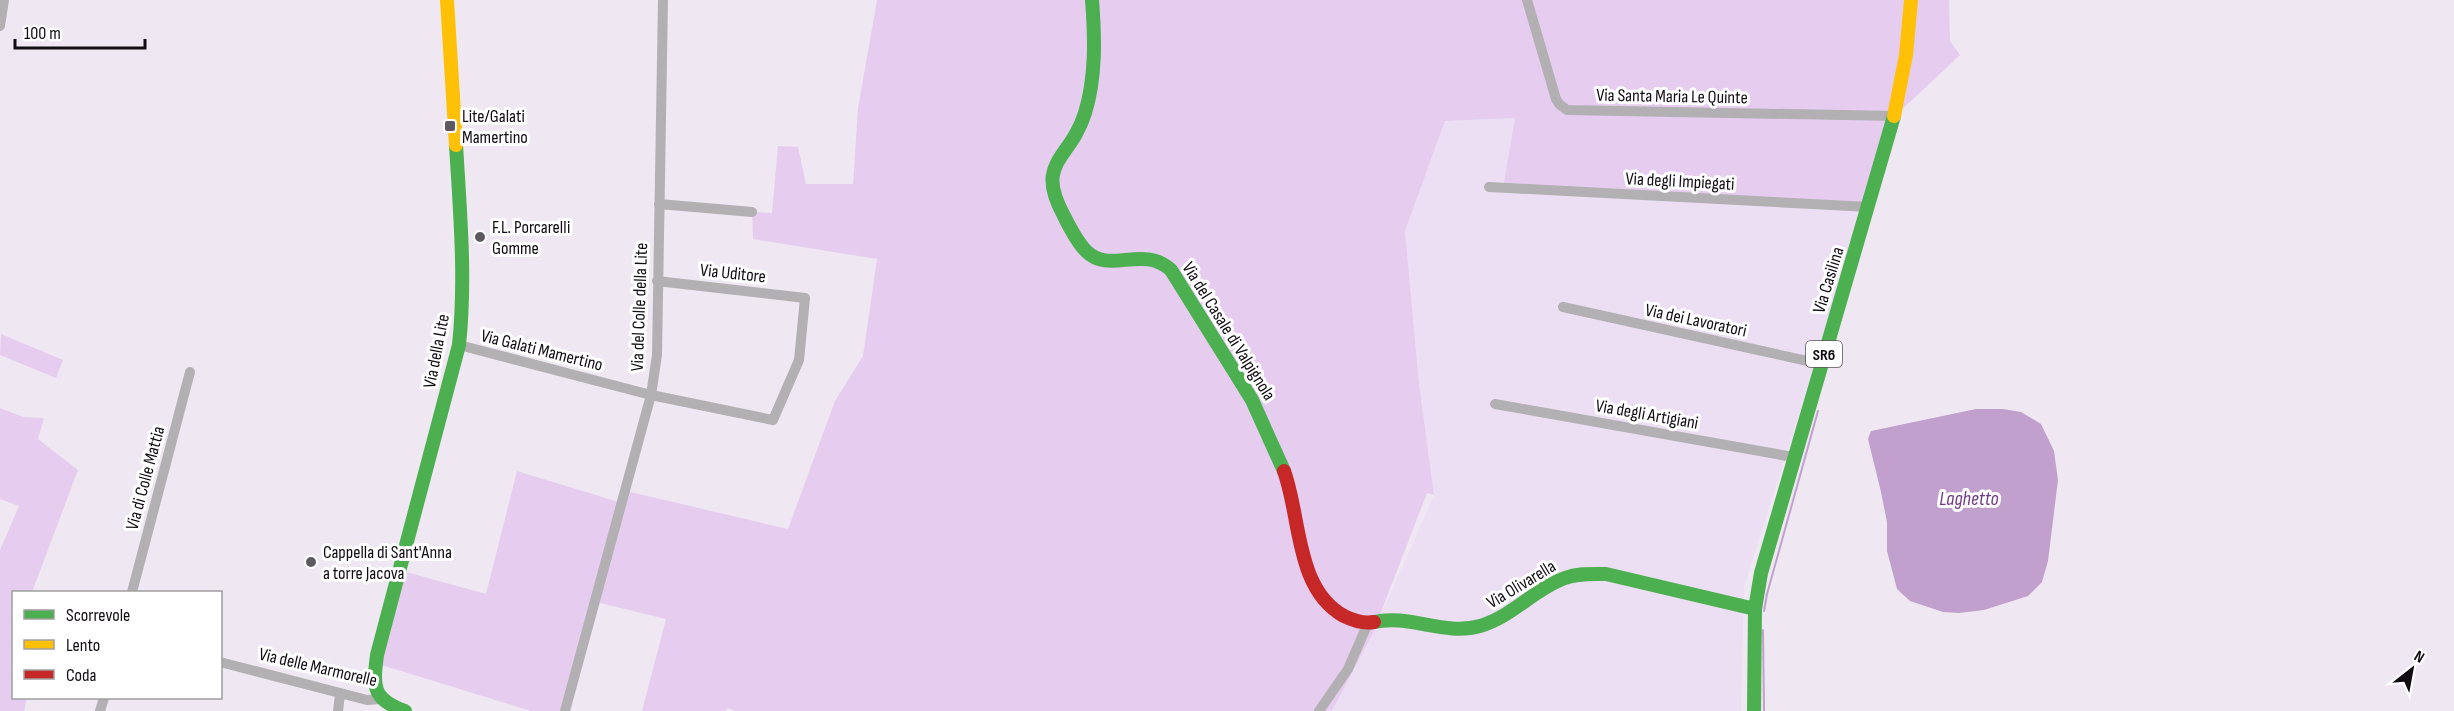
<svg xmlns="http://www.w3.org/2000/svg" width="2454" height="711" font-family="'Sofia Sans Condensed',sans-serif">
	<style>
		.built { fill: #eddff3 }
		.grass { fill: #e6cdf0 }
		.water { fill: #c1a0ce }
		.lines { fill: none; stroke-linecap: round; stroke-linejoin: round }
		.stream { stroke: #c1a0ce; stroke-width: 2 }
		.street { stroke: #b3b0b3; stroke-width: 10 }
		.fast { stroke: #4caf50; stroke-width: 14 }
		.slow { stroke: #ffc107; stroke-width: 14 }
		.jam { stroke: #c62828; stroke-width: 14 }
		.poi-dot { fill: #5e5960; stroke: #fff; stroke-width: 2 }
		.labels { text-anchor: middle; stroke-width: 6; stroke-linejoin: round; paint-order: stroke }
		.shield { fill: #fff; stroke: #585559; stroke-width: 1.5 }
		.shield-label { font-size: 16px; font-weight: bold; fill: #100c12 }
		.street-label { font-size: 18px; fill: #100c12; stroke: #fff }
		.poi-label { font-size: 18px; fill: #100c12; stroke: #fff; text-anchor: start }
		.water-label { font-size: 20px; font-style: italic; fill: #713986; stroke: #fff }
	</style>
	<rect width="100%" height="100%" fill="#efe7f2"/>
	<path class="built" d="M1515 118 1503 187 1859 211 1817 357 1744 587 1741 711H1332L1373 633 1434 495 1419 383 1405 231 1445 121Z"/>
	<path class="grass" d="M877 0H1949L1950 41 1960 55 1895 116 1861 205 1503 187 1515 118 1445 121 1405 231 1419 383 1434 495 1427 493 1373 633 1332 711H735L728 708 725 711H642L666 619 596 602 565 711H531L372 662 399 570 486 594 517 471 622 503 626 491 788 529 835 401 863 356 877 259 753 239 752 212 772 213 778 146 798 147 806 184H853L858 108Z
		M1 334 63 360 56 378 0 355Z
		M0 408 23 417 44 418 38 439 78 470 32 592H14V698H27L24 711H0V550L19 506 0 499Z"/>
	<path class="water" d="M1976 409H2003L2021 412 2041 424 2054 451 2058 480 2048 561 2042 582 2028 596 1984 610 1959 613 1943 612 1910 601 1897 589 1887 551V522L1881 492 1868 439 1871 431Z"/>
	<g class="lines">
		<path class="stream" d="M1764 611 1767 594 1818 411
			M1763 630 1764 711"/>
		<path class="street" d="M1527 0 1556 99 1559 104 1567 110 1895 116
			M0 26 4 0
			M1489 187 1869 207
			M659 204 752 212
			M1563 307 1821 364
			M459 345 651 395 773 420 799 360 805 298 657 281
			M1495 404 1793 457
			M132 592 190 372
			M220 662 367 700 380 699
			M100 711 104 698
			M338 711 340 694
			M565 711 651 395 657 355 663 0
			M1319 711 1348 669 1368 623"/>
		<path class="fast" d="M1092 0C1095 38 1096 77 1085 113 1070 161 1034 161 1064 216 1070 228 1077 242 1086 251 1110 275 1142 244 1171 270L1252 400 1284 471
			M1374 622C1409 614 1444 636 1480 626 1512 617 1534 589 1565 578 1578 573 1592 574 1606 574L1755 609
			M405 711C372 699 373 687 377 655L459 345C466 279 460 212 456 145
			M1754 711 1755 609 1761 573 1894 116"/>
		<path class="slow" d="M447 0 456 145
			M1894 116 1906 55 1911 0"/>
		<path class="jam" d="M1284 471C1301 517 1295 589 1344 616 1354 621 1363 624 1374 622"/>
	</g>
	<g class="poi-dot">
		<rect x="444" y="120" width="12" height="12" rx="3"/>
		<circle cx="480" cy="237" r="6"/>
		<circle cx="311" cy="562" r="6"/>
	</g>
	<g class="labels">
		<rect class="shield" x="1806" y="341" width="36" height="26" rx="4.5"/>
		<g class="shield-label">
			<text x="1824" y="360">SR6</text>
		</g>
		<g class="street-label">
			<text transform="translate(1672 96) rotate(1)" y="6">Via Santa Maria Le Quinte</text>
			<text transform="translate(1680 181) rotate(3)" y="6">Via degli Impiegati</text>
			<text transform="translate(733 273) rotate(6)" y="6">Via Uditore</text>
			<text transform="translate(1828 280) rotate(-73)" y="6">Via Casilina</text>
			<text transform="translate(639 307) rotate(-88)" y="6">Via del Colle della Lite</text>
			<text transform="translate(1696 320) rotate(12)" y="6">Via dei Lavoratori</text>
			<text transform="translate(1229 331) rotate(58)" y="6">Via del Casale di Valpignola</text>
			<text transform="translate(542 350) rotate(14)" y="6">Via Galati Mamertino</text>
			<text transform="translate(436 351) rotate(-79)" y="6">Via della Lite</text>
			<text transform="translate(1647 414) rotate(10)" y="6">Via degli Artigiani</text>
			<text transform="translate(145 478) rotate(-75)" y="6">Via di Colle Mattia</text>
			<text transform="translate(1521 584) rotate(-31)" y="6">Via Olivarella</text>
			<text transform="translate(318 667) rotate(13)" y="6">Via delle Marmorelle</text>
		</g>
		<g class="poi-label">
			<text x="462" y="122">Lite/Galati<tspan x="462" dy="21">Mamertino</tspan></text>
			<text x="492" y="233">F.L. Porcarelli<tspan x="492" dy="21">Gomme</tspan></text>
			<text x="323" y="558">Cappella di Sant'Anna<tspan x="323" dy="21">a torre Jacova</tspan></text>
		</g>
		<g class="water-label">
			<text x="1969" y="505">Laghetto</text>
		</g>
	</g>
	<rect x="12" y="591" width="210" height="108" fill="#ffffff" stroke="#9f9ea0" stroke-width="1.5"/>
	<rect x="24" y="610" width="30" height="9" fill="#4caf50" stroke="#9f9ea0" stroke-width="1.5"/>
	<text x="66" y="621" font-size="18" fill="#100c12">Scorrevole</text>
	<rect x="24" y="640" width="30" height="9" fill="#ffc107" stroke="#9f9ea0" stroke-width="1.5"/>
	<text x="66" y="651" font-size="18" fill="#100c12">Lento</text>
	<rect x="24" y="670" width="30" height="9" fill="#c62828" stroke="#9f9ea0" stroke-width="1.5"/>
	<text x="66" y="681" font-size="18" fill="#100c12">Coda</text>
	<g transform="translate(2412 669) rotate(31)" stroke="#ffffff" stroke-width="4.5" paint-order="stroke">
	<path d="M0-4.5L10 22L0 15L-10 22Z" fill="#100c12"/>
	<text y="-9" font-size="16" font-weight="bold" text-anchor="middle" fill="#100c12">N</text>
	</g>
	<path d="M15 39v9h130v-9" fill="none" stroke="#100c12" stroke-width="3"/>
	<text x="24" y="39" font-size="18" fill="#100c12" stroke="#ffffff" stroke-width="4.5" paint-order="stroke">100 m</text>
</svg>
